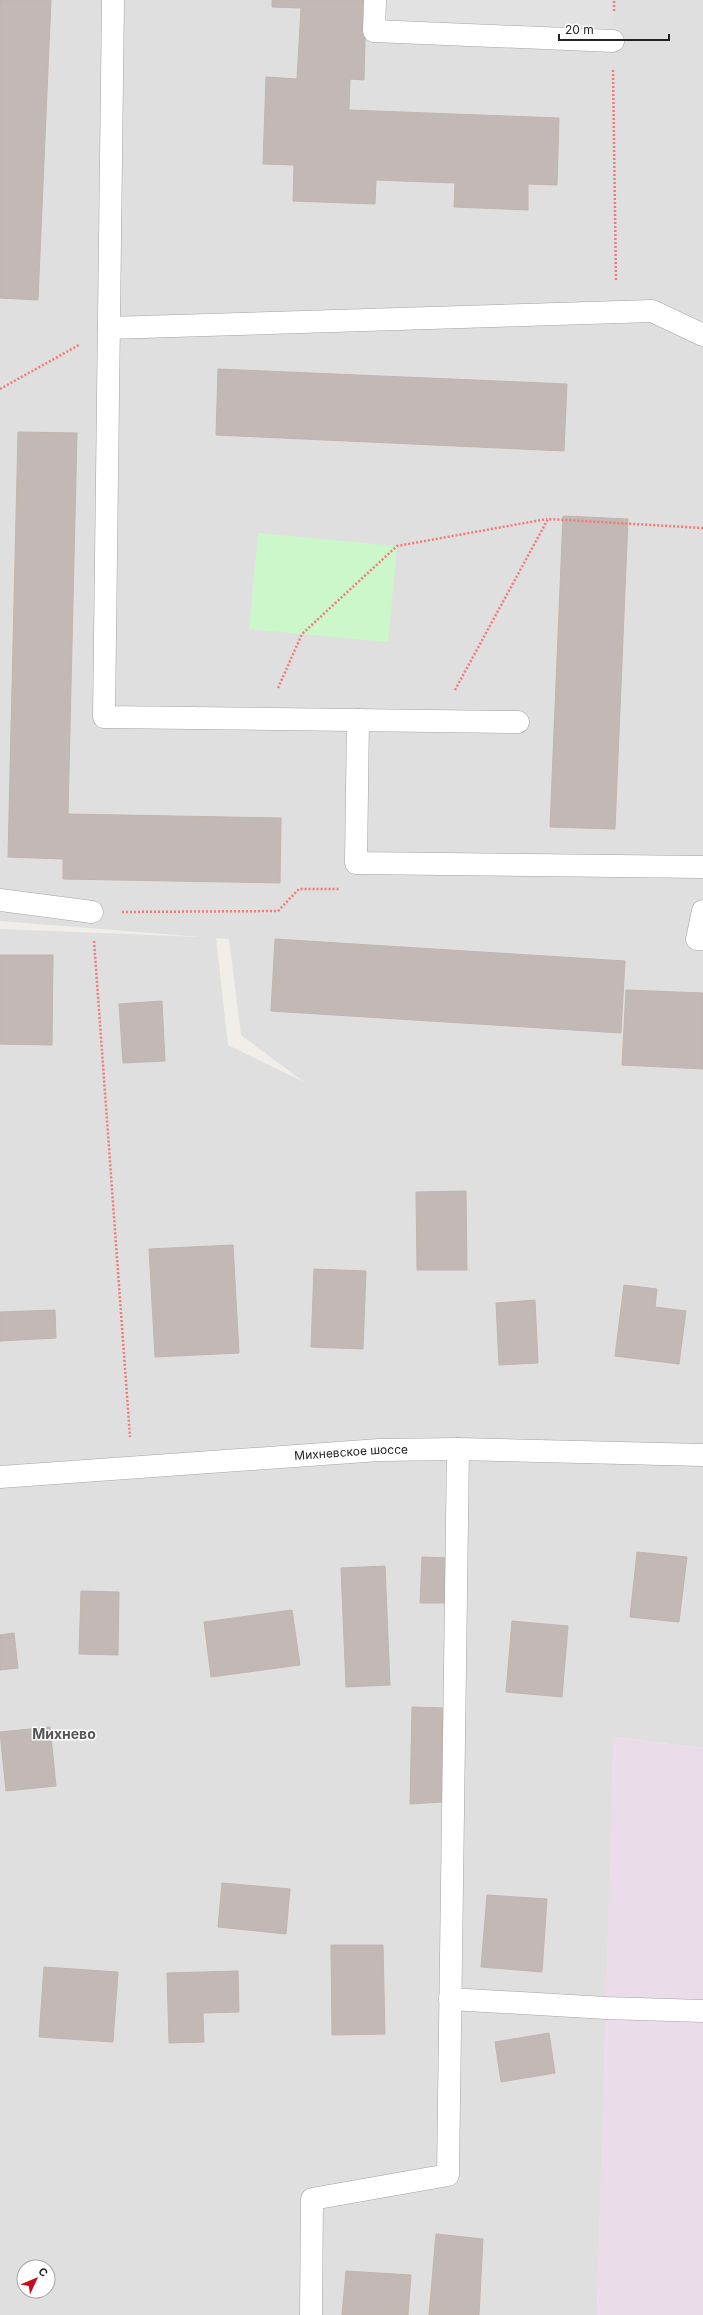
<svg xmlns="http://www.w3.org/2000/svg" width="703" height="2315" font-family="Inter,sans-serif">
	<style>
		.residential { fill: #e0dfdf; fill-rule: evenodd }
		.industrial { fill: #eadce9 }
		.park { fill: #ccf7ca }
		.parking { fill: #e2e2e2 }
		.building { fill: #c2b9b6; stroke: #c3b4ac }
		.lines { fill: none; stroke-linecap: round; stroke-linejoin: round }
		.minor-casing { stroke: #a3a3a3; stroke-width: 23 }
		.path { stroke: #f37979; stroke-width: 2.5; stroke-dasharray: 2 2; stroke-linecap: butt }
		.minor { stroke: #fff; stroke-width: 22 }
		.labels { text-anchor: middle; stroke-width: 3; stroke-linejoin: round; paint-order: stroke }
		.street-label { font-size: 12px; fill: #222; stroke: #fff }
		.quarter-label { font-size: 14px; font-weight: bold; fill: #555; stroke: #fff }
	</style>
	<rect width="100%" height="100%" fill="#f1eee9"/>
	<path class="residential" d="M0 0H703V1748L614 1737 597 2315H0V929L201 937 0 921ZM216 938 229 939 241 1035 304 1082 228 1045ZM24 2267H48V2291H24Z"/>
	<path class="industrial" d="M613 1737 703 1748V2315H597Z"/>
	<path class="park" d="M258 533 397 546 388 642 249 629Z"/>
	<path class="parking" d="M375 0H614L613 41 374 31Z"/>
	<path class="building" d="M0 0H51L38 300 0 298Z
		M272 0H366L364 80 350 79 349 110 559 118 557 185 528 184V210L454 207 455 183 376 180 375 204 293 201 294 165 263 164 266 77 297 79 301 8 272 7Z
		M218 369 567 384 564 451 216 435Z
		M18 432 77 433 68 814 281 818 280 883 63 879V859L8 857Z
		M563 516 628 519 615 829 550 827Z
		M275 939 625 961 621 1033 271 1011Z
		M0 955H53L52 1045 0 1044Z
		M626 990 703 993V1069L622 1065Z
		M162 1001 165 1061 123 1063 119 1004Z
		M466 1191 467 1270H417L416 1192Z
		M233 1245 239 1353 155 1357 149 1249Z
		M314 1269 366 1271 363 1349 311 1347Z
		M624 1285 657 1289 655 1307 686 1311 679 1364 615 1356Z
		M535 1300 538 1363 499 1365 496 1303Z
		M55 1310 56 1338 0 1341V1312Z
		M637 1552 687 1557 679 1622 630 1617Z
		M422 1557 450 1558 449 1603H420Z
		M385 1566 390 1685 346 1687 341 1568Z
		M81 1591 119 1592 118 1655 79 1654Z
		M292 1610 300 1665 211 1677 204 1622Z
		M512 1621 568 1626 562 1697 506 1692Z
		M14 1633 18 1668 0 1670V1635Z
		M412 1707 443 1708 442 1802 410 1804Z
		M50 1727 56 1786 6 1791 0 1732Z
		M222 1883 290 1889 286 1934 218 1927Z
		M487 1895 547 1899 542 1972 481 1967Z
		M331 1945H383L385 2034 332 2035Z
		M44 1967 118 1972 113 2042 39 2037Z
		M238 1971 239 2012 203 2013 204 2042 169 2043 167 1973Z
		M549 2033 555 2073 501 2082 495 2042Z
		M436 2234 483 2239 479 2315H429Z
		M346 2271 411 2275 408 2315H342Z"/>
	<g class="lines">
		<g class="minor-casing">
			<g id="minor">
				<path d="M113 0 104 717 518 722"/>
				<path d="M375 0 374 31 613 41"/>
				<path d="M109 328 652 311 703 335"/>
				<path d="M358 720 356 863 703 867"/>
				<path d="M0 900 92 912"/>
				<path d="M703 911 697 939H703"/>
				<path id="s1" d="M0 1477 379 1450 458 1449 703 1455"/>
				<path d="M450 1999 606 2008 703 2011"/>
				<path d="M311 2315 312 2199 448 2175 458 1449"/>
			</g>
		</g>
		<path class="path" d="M614 11V0
			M613 70 616 281
			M0 389 79 345
			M278 688 302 634 397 546 547 519
			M455 690 548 519 703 528
			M122 912 278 911 299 889H339
			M94 941 130 1437"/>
		<use href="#minor" class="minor"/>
	</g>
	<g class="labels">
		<g class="street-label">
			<text dy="4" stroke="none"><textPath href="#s1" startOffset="352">Михневское шоссе</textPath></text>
		</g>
		<g class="quarter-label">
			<text x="64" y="1739">Михнево</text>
		</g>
	</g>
	<g transform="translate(36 2279) rotate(46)"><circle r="19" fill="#ffffff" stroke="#a7a7a7"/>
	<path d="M0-3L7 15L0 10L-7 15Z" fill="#c80c1f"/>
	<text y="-6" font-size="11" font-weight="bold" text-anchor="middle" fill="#222222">С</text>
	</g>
	<path d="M559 34v6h110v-6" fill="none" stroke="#222222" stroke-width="2"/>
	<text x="565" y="34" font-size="12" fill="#222222" stroke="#ffffff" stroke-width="3" paint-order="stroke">20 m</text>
</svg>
